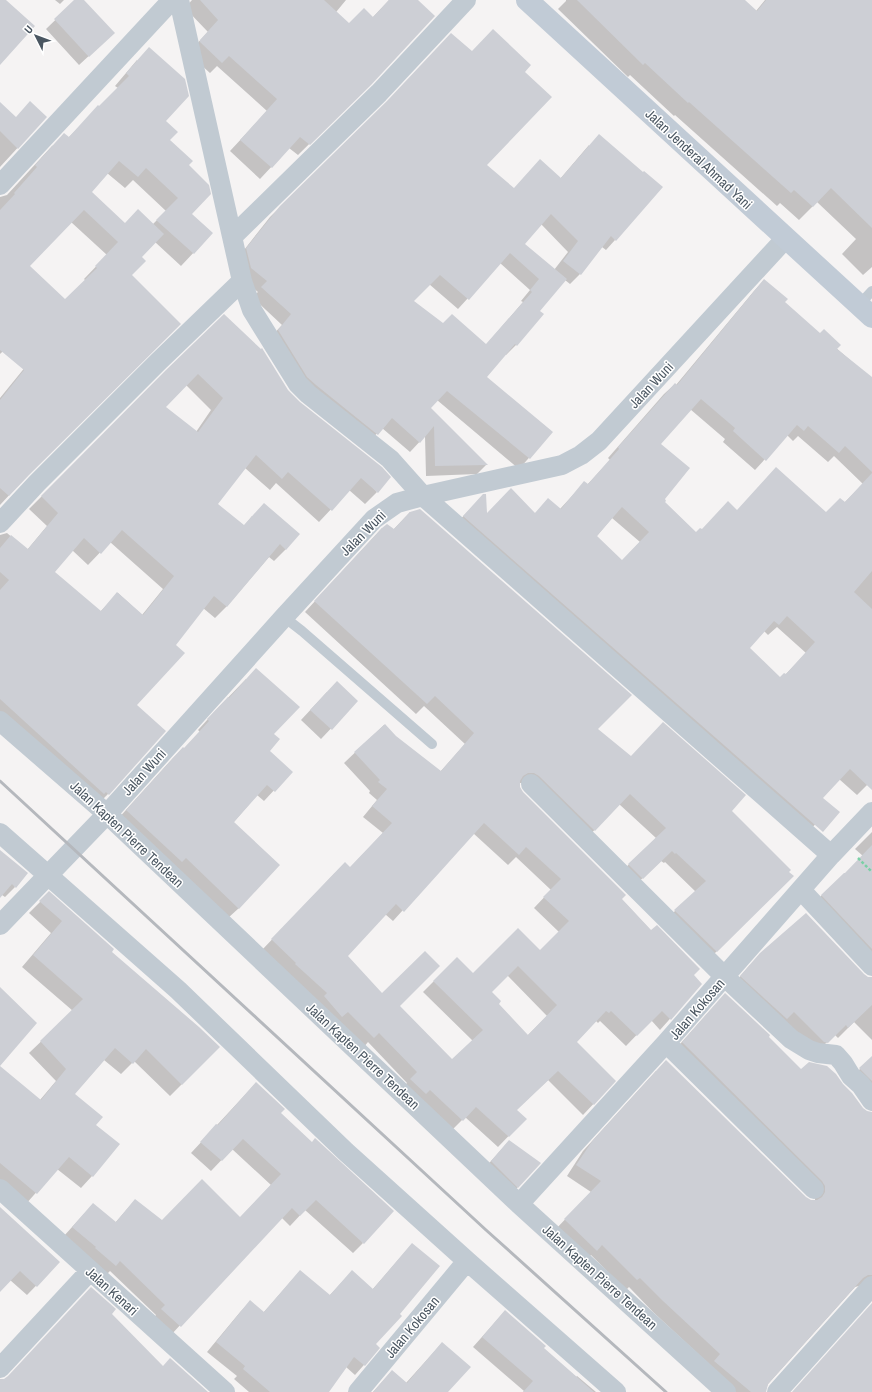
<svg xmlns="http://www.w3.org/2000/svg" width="872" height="1392" font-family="'Archivo Narrow',sans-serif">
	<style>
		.shadow { fill: #0003; fill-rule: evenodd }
		.building { fill: #cdcfd5; fill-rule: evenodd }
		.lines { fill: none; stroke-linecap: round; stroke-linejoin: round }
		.path { stroke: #7ad0a6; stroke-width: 2.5; stroke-dasharray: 3 2; stroke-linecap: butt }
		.service { stroke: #c1cad2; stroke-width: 10 }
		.minor { stroke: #c1cad2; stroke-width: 20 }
		.secondary { stroke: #c1cbd6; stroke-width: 22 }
		.rail { stroke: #b5b8bd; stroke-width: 3 }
		.labels { text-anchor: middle; stroke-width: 3; stroke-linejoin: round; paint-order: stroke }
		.street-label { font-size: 14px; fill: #4a5661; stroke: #fff }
	</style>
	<rect width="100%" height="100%" fill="#f5f3f3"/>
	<path class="shadow" d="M55 0H64L60 4Z
		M76 0H83L104 42 79 65 46 29Z
		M192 0H346L309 45 330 63 389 0H416L370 84 298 155 289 148 260 179 230 151 267 111 217 66 210 73 189 54V52L208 32 185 8Z
		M566 0H743L756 11 765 0H872V267L863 275 842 254 856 239 817 202 799 220 780 203 777 206 675 115 674 116 630 75 628 77 558 9 566 1Z
		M472 52 524 72 485 165 514 189 560 179 589 145 615 240 606 250 602 247 580 274 570 284 565 280 539 311 516 345 506 355 505 354 485 377 552 432 519 469 437 400 430 408 486 465 477 474 426 476 425 436 410 452 382 428 367 444 268 340 282 325 252 297 258 292 241 278 237 259 270 217 380 110ZM541 224 568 252 554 270 523 244ZM500 263 530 290 521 301 523 302 486 345 443 324 413 301 429 284 458 309Z
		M137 60 164 121 169 140 188 165 190 214 212 233 181 266 155 242 141 257 130 275 27 476 0 505V398L57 328 86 281 84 279 107 255 71 222 29 266 48 308 0 354V197L7 195 52 146 68 138 118 88 115 86ZM107 173 125 188 133 180 166 211 153 224H125L90 192Z
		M0 104 15 118 46 117 0 167Z
		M764 280 784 303 872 379V780L857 795 839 779 822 798 832 807 804 836 453 527 473 506 486 515 535 513 560 509 584 483 587 485 610 460 608 458 664 394 675 384 676 385 754 291ZM690 409 725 439 723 442 755 470 787 435 793 441 798 436 828 462 834 456 863 484 844 503 826 513 737 511 696 533 664 502 660 444ZM612 518 640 542 622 561 596 537ZM777 627 806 653 785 675 780 679 749 648 764 631 768 635Z
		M224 315 287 391 377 492 365 504 349 490 319 522 276 483 270 490 245 468 216 504 244 526 252 516 286 549 274 561 269 557 227 606 215 618 203 608 174 645 136 705 108 794 96 806 0 722V535L7 533 27 550 47 526 29 509 167 371ZM186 385 211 410 196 432 165 407ZM110 542 163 589 142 615 118 593 100 612 53 572 72 550 88 565Z
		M410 512 596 730 630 757 731 811 792 876 706 962 664 921 696 892 665 862 664 863 661 861 632 888 618 875 656 838 619 804 584 841 523 783H519V788L522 793 701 984 660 1030 651 1020 626 1046 600 1021 598 1023 596 1021 576 1042 615 1081 583 1115 548 1080 516 1110 525 1119 498 1147 465 1117 452 1130 400 1090 407 1083 368 1042 363 1048 262 950 335 873 350 868 383 833 363 817 377 800 369 793 370 791 344 763 384 725 396 737 440 772 465 744 424 706 416 714 305 612 382 528 393 530ZM473 833 508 865 516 857 551 890 534 908 559 932 540 951 473 974 457 958 423 992 473 1041 452 1061 398 1006 382 995 347 956 385 914 393 921ZM507 975 547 1016 527 1036 497 1004 490 992Z
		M246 679 273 734 269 752 291 772 264 801 257 795 233 823 239 908 228 918 116 821 173 758 183 748 184 749 200 732 198 730 218 708Z
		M327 692 357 701 321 739 301 720Z
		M872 832V875L863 856 855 849Z
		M0 852 15 887 5 897 2 895 0 897Z
		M49 893 111 952 182 1084 170 1096 134 1061 121 1074 104 1060 74 1094 95 1125 118 1144 92 1176 81 1188 57 1169 25 1205 0 1184V1079L40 1100 56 1081 29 1053 73 1011 22 967 51 933 29 913Z
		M822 895 872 901V972L811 906Z
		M750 965 863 975 868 978H872V1040L854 1022 838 1038 835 1035 816 1052 731 987Z
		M715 1005 768 1037 801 1071 866 1112 872 1113V1292L863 1285 855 1287 768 1384 765 1392H729L710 1365 653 1312 629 1287 626 1290 591 1255 586 1260 555 1230 591 1192 567 1176 583 1151 656 1071 805 1198 810 1201H815V1197L672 1053Z
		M872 1057V1107L850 1079Z
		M256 1083 280 1113 363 1243 353 1253 305 1210 290 1226 281 1217 170 1336 152 1320 156 1315 110 1271 105 1276 63 1237 93 1204 115 1223 135 1200 162 1222 240 1218 271 1185 232 1149 211 1171 191 1153Z
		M509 1141 518 1187 508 1196 482 1171Z
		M0 1208 58 1263 27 1295 10 1280 0 1290Z
		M412 1244 375 1344 379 1348 355 1375 346 1367 327 1392H249L234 1379 237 1376 207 1352 241 1311 250 1302 263 1313 300 1271 329 1296 343 1281 372 1290Z
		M505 1311 543 1349 576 1377 577 1376 596 1392H523L524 1391 473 1347Z
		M442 1343 447 1392H373L392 1371 406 1383Z"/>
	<path class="building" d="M0 0H6L35 26 0 65Z
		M74 0H84L115 33 89 57 54 19Z
		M200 0H324L349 23 364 8 373 17 389 0H418L435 16 371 85 310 145 300 137 272 168 240 140 277 99 229 56 222 63 200 42V40L218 20Z
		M577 0H745L757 11 766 0H872V228L831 188 813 207 794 190 791 193 689 102 688 103 645 63 643 65Z
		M493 29 531 65 525 72 552 97 487 165 514 188 540 159 561 178 599 134 643 172 644 171 663 187 616 241 611 236 581 275 563 261 578 241 551 214 525 244 567 279 540 311 544 314 517 346 515 344 487 377 553 432 530 459 447 391 431 408 488 465 435 466 434 426 420 443 392 418 378 435 316 385 307 377 278 330 291 314 261 287 267 281 251 268 246 248 280 206 387 101 451 33 472 51ZM510 253 539 279 530 290 532 292 486 344 452 314 443 323 414 301 440 275 469 300Z
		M149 47 185 79 189 96 166 121 178 132 170 140 193 161 189 165 209 185 211 194 192 214 213 233 194 254 156 220 178 198 146 168 138 177 119 161 92 192 125 223 138 209 164 234 142 257 146 261 132 275 181 324 29 475 9 496 0 488V400L24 370 0 350V210L15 194 14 193 37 167 35 165 64 133 69 137 98 105 99 106 129 76 126 73ZM84 210 118 242 95 266 97 268 65 299 30 266Z
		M30 101 47 117 18 149 0 131V102L16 117Z
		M764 279 788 299 785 302 820 333 824 329 841 345 837 349 872 377V472L845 446 839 453 808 426 804 431 797 425 766 461 733 431 735 428 701 399 661 444 690 468 665 499 666 501 665 502 696 532 700 528 702 529 728 501 737 510 776 467 826 512 840 498 845 502 872 473V571L854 592 872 609V790L850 769 823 798 840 812 823 832 463 516 483 494H486L487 513 511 488 535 513 548 498 561 509 584 481 588 484 619 449 618 447 675 383 677 385ZM622 507 649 532 622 560 597 536ZM787 616 815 642 786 674 784 673 780 677 750 648 774 621 779 625Z
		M224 314 261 349 262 348 288 390 300 402 382 467 391 477 378 493 361 478 332 511 288 472 282 479 256 455 218 504 244 525 264 503 300 534 286 550 280 544 227 607 214 596 176 645 185 653 137 705 166 731 109 795 106 792 104 794 0 699V590L9 580 0 572V548L11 535 28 549 58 513 41 496 166 370ZM198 374 223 398 198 432 166 407ZM122 530 174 576 143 615 117 592 101 611 55 572 84 538 101 554Z
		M420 509 632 695 598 729 631 756 663 722 746 795 732 811 791 870 789 872 794 876 717 952 674 910 706 881 676 853 675 854 672 851 643 879 628 864 666 828 630 794 595 831 539 776 534 773H528L523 776 520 781V787L523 792 626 895 622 899 651 930 657 925 700 969 694 975 702 984 671 1020 662 1011 637 1036 611 1011 609 1013 606 1011 577 1042 616 1081 594 1105 558 1071 517 1110 527 1119 509 1137 476 1107 463 1121 430 1090 426 1094 410 1079 417 1072 379 1033 374 1038 348 1012 342 1017 324 996 327 993 295 964 296 963 271 939 345 862 350 867 392 823 372 806 387 789 378 782 380 780 354 752 385 724 396 736 441 771 474 733 435 696 427 704 314 601 382 528 387 524 394 529 410 512ZM484 823 519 855 526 847 561 879 543 897 569 921 540 950 518 928 473 973 457 957 433 981 483 1030 452 1059 400 1006 440 966 425 951 382 993 348 956 396 904 404 912ZM518 966 557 1005 528 1035 499 1004 501 1001 492 992Z
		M256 668 300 707 274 734 280 739 270 751 293 772 275 792 267 785 234 822 280 865 239 909 186 858 182 862 126 810 183 747 184 748 209 721 207 719 228 697 229 698Z
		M337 681 358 701 332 730 310 710Z
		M872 845V949L821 895 844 873H845Z
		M0 850 28 873 16 888 12 884 0 898Z
		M49 891 114 949 112 952 199 1027 220 1047 182 1085 146 1049 133 1064 115 1048 75 1094 103 1117 96 1125 120 1144 93 1177 69 1157 37 1194 0 1163V987L37 1023 0 1066 41 1100 66 1069 40 1041 83 999 33 955 62 921 39 901Z
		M806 913 864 974 868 977H872V1005L848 1028 846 1025 828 1043 824 1042 794 1012 787 1019 740 976 760 953Z
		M725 993 770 1035 769 1037 801 1069 809 1062 827 1066 836 1074 843 1084 852 1093 863 1108 867 1111 872 1112V1275H868L863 1278 768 1384 766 1392H751L714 1361 720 1354 663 1301 640 1278 637 1280 602 1245 597 1251 564 1219 601 1181 576 1165 593 1140 666 1060 806 1197 811 1200H817L822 1197 825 1192V1186L822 1181 682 1042Z
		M872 1056V1081L859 1068Z
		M256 1082 285 1109 281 1113 312 1142 315 1138 394 1211 364 1244 316 1200 300 1216 292 1208 181 1327 161 1309 165 1305 120 1261 116 1266 95 1248 96 1247 72 1227 93 1203 116 1222 135 1199 162 1220 202 1179 240 1217 281 1174 243 1139 222 1161 200 1142 216 1124 218 1125Z
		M509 1140 541 1163 518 1188 491 1161Z
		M0 1207 60 1262 37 1287 20 1271 0 1292Z
		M412 1243 440 1266 400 1314 402 1316 376 1344 380 1348 365 1366 354 1357 329 1392H270L243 1369 245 1366 216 1342 250 1300 264 1312 300 1270 330 1295 352 1270 373 1289Z
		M91 1287 116 1309 112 1314 163 1366 170 1358 208 1392H0V1379H4L8 1376Z
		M872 1303V1392H792Z
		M505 1310 546 1346 544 1348 594 1392H523L533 1381 482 1337Z
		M442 1342 471 1367 448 1392H373L392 1370 407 1383Z"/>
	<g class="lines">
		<path class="path" d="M858 858 872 872"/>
		<path class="service" d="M859 305 872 291
			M284 617 302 631 432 744"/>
		<path class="minor" d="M179 0 242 281
			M0 185 172 0
			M232 237 379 93 466 0
			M0 523 37 483 158 362 242 281 252 310 298 384 308 394 390 459 423 496 831 855
			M0 721 107 814 519 1204 726 1392
			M531 784 725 977 791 1039 809 1050 818 1053 836 1055 843 1063 851 1076 861 1085 872 1101
			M0 833 178 990 346 1152 467 1261 616 1392
			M801 890 872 966
			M0 925 107 814 284 617 374 519 397 503 423 496 562 465 581 455 599 441 785 239
			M666 1043 814 1189
			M0 1189 225 1392
			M519 1204 666 1043 831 855 872 812
			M0 1368 90 1271
			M358 1392 467 1261
			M777 1392 872 1286"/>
		<path class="secondary" d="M527 0 872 317"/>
		<path class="rail" d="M0 781 486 1230 666 1392"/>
	</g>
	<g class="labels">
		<g class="street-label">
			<text transform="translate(699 159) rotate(43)" y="5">Jalan Jenderal Ahmad Yani</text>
			<text transform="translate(651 385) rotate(-47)" y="5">Jalan Wuni</text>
			<text transform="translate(363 533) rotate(-45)" y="5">Jalan Wuni</text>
			<text transform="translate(144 772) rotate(-48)" y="5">Jalan Wuni</text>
			<text transform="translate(127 834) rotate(43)" y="5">Jalan Kapten Pierre Tendean</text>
			<text transform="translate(697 1009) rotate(-49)" y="5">Jalan Kokosan</text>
			<text transform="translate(363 1056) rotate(43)" y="5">Jalan Kapten Pierre Tendean</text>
			<text transform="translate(600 1277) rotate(42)" y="5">Jalan Kapten Pierre Tendean</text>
			<text transform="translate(112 1291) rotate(42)" y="5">Jalan Kenari</text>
			<text transform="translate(412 1327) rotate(-50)" y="5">Jalan Kokosan</text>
		</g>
	</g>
	<g transform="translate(36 36) rotate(312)" stroke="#ffffff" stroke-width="3" paint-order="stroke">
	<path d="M0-3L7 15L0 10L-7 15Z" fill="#4a5661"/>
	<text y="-6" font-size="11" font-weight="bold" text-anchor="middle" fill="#4a5661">U</text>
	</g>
</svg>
